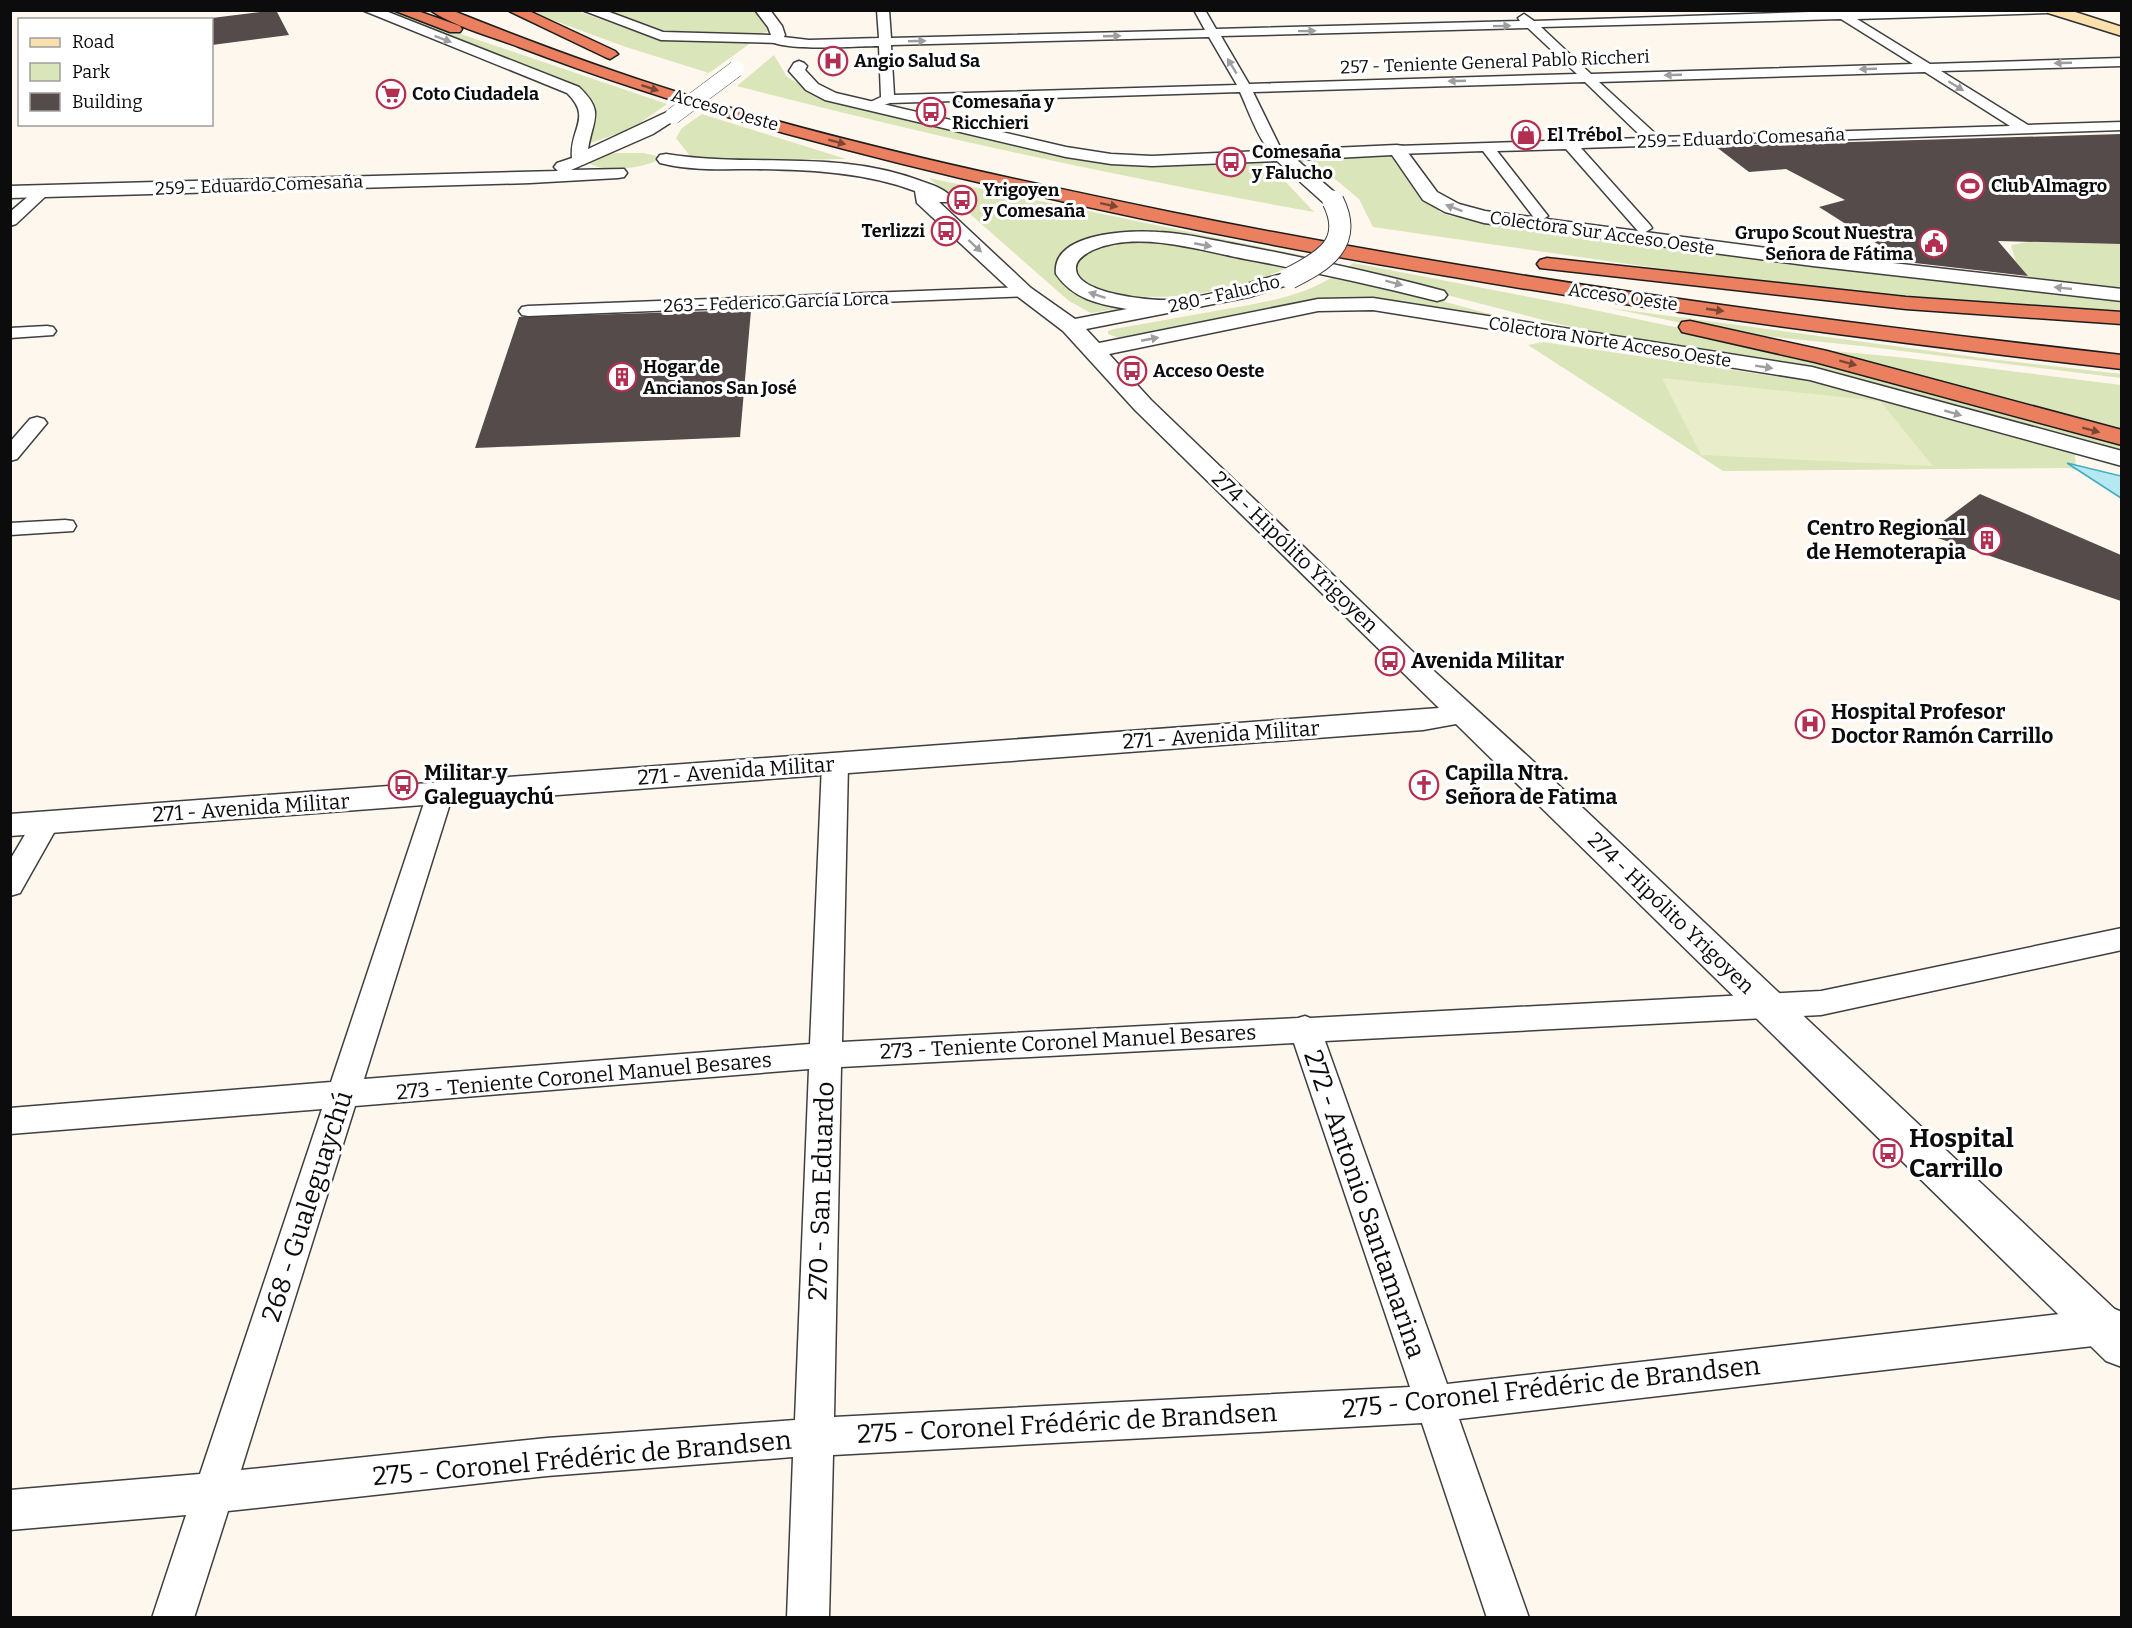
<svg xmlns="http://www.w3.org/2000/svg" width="2132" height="1628" font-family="Bitter,serif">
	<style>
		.green { fill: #dae5b9 }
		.pitch { fill: #e9edca }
		.water { fill: #b5e8f1; stroke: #42acc3; stroke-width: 1.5 }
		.building { fill: #544b4a }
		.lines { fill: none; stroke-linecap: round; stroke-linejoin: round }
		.minor-casing { stroke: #3f3f3f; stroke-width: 3 }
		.tertiary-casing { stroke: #3f3f3f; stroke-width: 3 }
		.secondary-casing { stroke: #2e2e2e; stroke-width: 3 }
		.motorway-casing { stroke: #1d1d1d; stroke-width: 3 }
		.minor { fill: #fff; fill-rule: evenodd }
		.tertiary { fill: #fff; fill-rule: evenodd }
		.secondary { fill: #f9e0ad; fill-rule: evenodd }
		.motorway { fill: #ea805f; fill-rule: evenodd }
		.tertiary-bridge-far1-casing { stroke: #3f3f3f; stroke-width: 17; stroke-linecap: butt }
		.tertiary-bridge-casing { stroke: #3f3f3f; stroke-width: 23; stroke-linecap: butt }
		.tertiary-bridge-far1 { stroke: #fff; stroke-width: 16 }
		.tertiary-bridge { stroke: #fff; stroke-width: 21 }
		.oneway { fill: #9e9e9e }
		.oneway2 { fill: #7b4636 }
		.labels { text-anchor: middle; stroke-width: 6; stroke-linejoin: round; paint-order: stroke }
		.far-poi-label { font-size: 18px; font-weight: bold; fill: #0c0c0c; stroke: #fff; text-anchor: start }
		.far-street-label { font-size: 18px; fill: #0c0c0c; stroke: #fff }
		.poi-label { font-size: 21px; font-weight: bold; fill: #0c0c0c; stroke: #fff; text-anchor: start }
		.street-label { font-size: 21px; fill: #0c0c0c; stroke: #fff }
		.near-poi-label { font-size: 26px; font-weight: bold; fill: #0c0c0c; stroke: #fff; text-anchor: start }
		.near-street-label { font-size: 26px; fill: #0c0c0c; stroke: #fff }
	</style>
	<rect width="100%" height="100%" fill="#fef7ed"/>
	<path class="green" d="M377 11H393L667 104 633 128 585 145 582 91Z
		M528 11H577L662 41 752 42 709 73 626 47Z
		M599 11H754L772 30 758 35 676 37Z
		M774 55 787 77 831 102 1066 157C1132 170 1199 163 1265 160L1314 212C1120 177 928 136 737 86Z
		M702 114 846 159 706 161 690 156 676 138 682 128Z
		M617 153H643L657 156 658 160C644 168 601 174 588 162L596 155Z
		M1390 154 1440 212 1450 216 1910 276 2121 296V313L1943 301 1718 277 1373 227 1359 199 1311 159Z
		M929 178 1305 256 1300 261 1118 235 1059 262V280L1088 298 1137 306 1091 313 1069 301Z
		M1157 240 1289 267C1230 294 1138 311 1078 281L1073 264C1096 238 1124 241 1157 240Z
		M2027 242 2121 244V289L2032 281 2016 262 2011 245Z
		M1353 263 1561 303 1821 358 2121 444V454L1696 353 1582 330 1347 269Z
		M1339 273 1523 323 1346 299 1119 338 1108 334V331L1114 329C1148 323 1182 317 1215 311 1258 303 1303 298 1339 273Z
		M1610 308 1990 359 2121 374V378L1862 346 1725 332Z
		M1543 342 1813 382 2075 454 2076 470 2069 468 1723 471 1528 345Z
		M1813 349 1907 358 2121 385V432H2117L2118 427 2051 411Z"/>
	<path class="pitch" d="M1662 378 1880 401 1933 466 1701 455Z"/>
	<path class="water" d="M2067 463 2121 476V498Z"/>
	<path class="building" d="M276 10 289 35 212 45V18Z
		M2121 134V244L1998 241 2028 276 1906 262 1819 207 1845 200 1786 169 1749 172 1715 146Z
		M751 310 740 437 475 448 519 317Z
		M1980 494 2121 555V601L1926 534Z"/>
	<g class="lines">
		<g class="minor-casing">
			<path id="minor" d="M877 10H889L891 38 1205 30 1194 10H1205L1216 29 1520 21 1518 18 1524 14 1534 21 1841 11 2052 10 2047 13 1857 19 1930 64 2122 58V66L1941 71 2028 125 2122 122V130L1581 148 1650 225 1652 228 1644 233 1638 231 1566 149 1497 151 1548 216 1540 221 1535 219 1483 151 1397 154 1390 150 1397 146 1643 138 1585 82 1253 92 1280 147 1287 154 1280 158C1263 154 1248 109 1240 92L890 103 871 109 866 108 864 105 881 97 879 46C857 46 783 52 769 40L775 36 809 40 879 38ZM1841 19 1913 64 1591 74 1541 27ZM1528 28 1577 74 1249 84 1221 36ZM1209 37 1237 85 894 95 891 45ZM1925 72 2010 126 1659 137 1599 82Z
				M43 186 48 188 51 191 48 194 16 224 10 226V212L38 188Z
				M1024 287 1030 288 1032 292 1030 296 528 316 522 315 519 311 522 307 528 306Z
				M47 326 53 327 56 331 53 335 10 338V328Z
				M37 417 44 419 47 423 17 459 10 461V442L30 419Z
				M65 520 73 521 76 526 73 531 10 535V523Z
				M835 756 844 758 848 764 842 1042 1298 1018 1305 1016 1310 1018 1821 991 2122 928V950L1821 1015 1325 1041 1447 1384 2112 1308 2122 1312V1338L2102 1345 1459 1419 1529 1618H1487L1422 1423 833 1455 829 1618H787L793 1457 547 1476 228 1511 194 1618H152L186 1515 10 1530V1490L200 1474 322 1109 10 1134V1108L331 1082 427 794 431 788 440 785 449 788 453 794 364 1079 810 1044 822 764 826 758ZM1294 1043 1410 1387 834 1417 841 1067ZM809 1069 795 1420 547 1438 241 1470 355 1106Z
				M46 813 56 816 60 822 20 893 10 896V860L36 816Z"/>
		</g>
		<g class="tertiary-casing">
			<path id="tertiary" d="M362 10H383L579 87C605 112 593 118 588 149L667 112 673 111 681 116 653 134 571 170 624 169 627 173 624 177 618 178 530 183 10 198V186L558 171 554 167 557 163 572 158C569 129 593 118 567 93Z
				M582 10H604L663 32 771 35 768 27 755 10H770L782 26 785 35 780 43 661 40Z
				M799 61 804 63 807 66 805 70 818 84 836 93 1066 147 1111 154 1152 156 1397 145 1403 146 1437 192 1459 204 1485 211 1813 254 2122 289V301L1813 266 1484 223 1445 212 1423 200 1392 155 1297 160 1340 197 1342 201 1340 205H1326L1277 161 1152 166 1111 164 1066 157 825 100 806 90 789 71 794 63Z
				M666 154C752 168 836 149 921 181 930 184 946 189 952 198L950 202H939L1031 288 1075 319 1127 309C1098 304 1073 299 1056 274 1051 232 1131 230 1158 232 1187 233 1215 241 1244 246 1311 259 1378 273 1444 291L1447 295 1444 299 1437 301C1373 285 1310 271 1245 259 1200 250 1137 230 1093 250 1085 254 1075 260 1076 269 1077 294 1151 301 1170 300 1210 298 1251 281 1290 272L1297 274 1300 278 1297 282 1249 297 1086 329 1099 343 1318 299 1373 298 1812 367 2122 451V466L1810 380 1373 310 1318 311 1109 354 1151 400 1412 651 1533 761 2122 1316V1367L2106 1361 1456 724 1423 730 10 836V814L1439 708 1135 410 1063 331 1017 296 917 203 915 191C864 172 810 170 756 169 724 169 691 171 660 163L657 159 660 155Z"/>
		</g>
		<g class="secondary-casing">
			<path id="secondary" d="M2046 10H2069L2122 27V36L2048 13Z"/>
		</g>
		<g class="motorway-casing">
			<path id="motorway" d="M393 10H415L460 26 462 29 460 32H450Z
				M430 10H451C526 40 601 68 677 92 839 142 1005 178 1170 212 1485 276 1803 319 2122 355V369C1672 317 1221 252 784 133 694 108 606 80 519 47 490 36 455 27 430 10Z
				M507 10H527L615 51 618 54 610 59 605 57Z
				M1547 258 1906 297 2122 312V324L1906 309 1540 268 1537 264 1540 260Z
				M1690 321 1827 351 2122 430V445L1815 362 1682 332 1679 327 1682 322Z"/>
		</g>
		<use href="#minor" class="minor"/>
		<use href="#tertiary" class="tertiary"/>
		<use href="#secondary" class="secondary"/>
		<use href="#motorway" class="motorway"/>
		<g class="tertiary-bridge-far1-casing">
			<path id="tertiary-bridge-far1" d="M673 116 736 69"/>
		</g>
		<g class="tertiary-bridge-casing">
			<path id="tertiary-bridge" d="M1290 278C1324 261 1354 243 1333 201"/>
		</g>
		<use href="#tertiary-bridge-far1" class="tertiary-bridge-far1"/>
		<use href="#tertiary-bridge" class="tertiary-bridge"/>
	</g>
	<defs><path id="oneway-solid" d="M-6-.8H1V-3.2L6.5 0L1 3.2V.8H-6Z" transform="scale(1.5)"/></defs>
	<g class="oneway">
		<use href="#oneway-solid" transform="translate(1502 26) rotate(-1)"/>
		<use href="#oneway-solid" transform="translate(1307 31) rotate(-1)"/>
		<use href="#oneway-solid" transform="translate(1112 36) rotate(-2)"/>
		<use href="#oneway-solid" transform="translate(443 39) rotate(21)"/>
		<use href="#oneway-solid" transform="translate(917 41) rotate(-2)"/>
		<use href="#oneway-solid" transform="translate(2063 63) rotate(178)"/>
		<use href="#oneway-solid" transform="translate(1232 66) rotate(-121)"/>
		<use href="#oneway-solid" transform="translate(1868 69) rotate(178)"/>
		<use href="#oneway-solid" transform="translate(1673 75) rotate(178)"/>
		<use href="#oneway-solid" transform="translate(1457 81) rotate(178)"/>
		<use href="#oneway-solid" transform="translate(1956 86) rotate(32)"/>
		<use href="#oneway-solid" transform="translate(1454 208) rotate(-159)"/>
		<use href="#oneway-solid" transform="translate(1203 245) rotate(11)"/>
		<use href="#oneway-solid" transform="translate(975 246) rotate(43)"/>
		<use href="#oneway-solid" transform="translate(1394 283) rotate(15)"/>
		<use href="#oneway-solid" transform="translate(2063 288) rotate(-174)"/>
		<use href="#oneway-solid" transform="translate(1097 295) rotate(-162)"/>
		<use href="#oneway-solid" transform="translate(1150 339) rotate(-11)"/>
		<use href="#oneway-solid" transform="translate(1764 367) rotate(9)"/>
		<use href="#oneway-solid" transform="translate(1953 413) rotate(16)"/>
	</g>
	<g class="oneway2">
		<use href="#oneway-solid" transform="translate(650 88) rotate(18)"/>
		<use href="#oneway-solid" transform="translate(837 142) rotate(15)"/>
		<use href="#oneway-solid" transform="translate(1109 205) rotate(12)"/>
		<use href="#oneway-solid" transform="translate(1715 310) rotate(8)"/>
		<use href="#oneway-solid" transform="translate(1848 363) rotate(15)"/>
		<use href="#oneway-solid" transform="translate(2091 430) rotate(15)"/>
	</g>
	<defs>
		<g id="hospital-ring" transform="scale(1.5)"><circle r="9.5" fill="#fff" stroke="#b22f51" stroke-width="1.5"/><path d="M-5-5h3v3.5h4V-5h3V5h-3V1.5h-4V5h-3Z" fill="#b22f51"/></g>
		<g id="supermarket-ring" transform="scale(1.5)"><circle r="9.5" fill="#fff" stroke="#b22f51" stroke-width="1.5"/><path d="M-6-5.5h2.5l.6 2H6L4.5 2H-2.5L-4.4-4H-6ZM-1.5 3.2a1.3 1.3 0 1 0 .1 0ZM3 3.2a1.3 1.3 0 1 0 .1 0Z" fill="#b22f51"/></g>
		<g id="bus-ring" transform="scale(1.5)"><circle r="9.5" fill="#fff" stroke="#b22f51" stroke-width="1.5"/><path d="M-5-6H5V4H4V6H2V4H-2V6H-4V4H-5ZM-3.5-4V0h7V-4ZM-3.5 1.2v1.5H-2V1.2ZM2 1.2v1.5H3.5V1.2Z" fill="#b22f51"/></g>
		<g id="shop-ring" transform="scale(1.5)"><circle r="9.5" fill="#fff" stroke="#b22f51" stroke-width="1.5"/><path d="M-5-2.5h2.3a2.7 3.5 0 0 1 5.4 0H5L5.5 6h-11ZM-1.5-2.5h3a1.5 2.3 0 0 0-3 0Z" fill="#b22f51"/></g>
		<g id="stadium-ring" transform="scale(1.5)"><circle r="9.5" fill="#fff" stroke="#b22f51" stroke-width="1.5"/><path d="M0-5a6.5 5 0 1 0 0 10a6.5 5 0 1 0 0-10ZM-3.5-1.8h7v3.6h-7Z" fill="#b22f51"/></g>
		<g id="civic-ring" transform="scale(1.5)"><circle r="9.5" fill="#fff" stroke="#b22f51" stroke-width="1.5"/><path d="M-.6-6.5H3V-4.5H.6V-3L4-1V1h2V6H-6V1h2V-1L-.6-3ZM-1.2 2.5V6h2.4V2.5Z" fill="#b22f51"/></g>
		<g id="building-ring" transform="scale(1.5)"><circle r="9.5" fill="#fff" stroke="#b22f51" stroke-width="1.5"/><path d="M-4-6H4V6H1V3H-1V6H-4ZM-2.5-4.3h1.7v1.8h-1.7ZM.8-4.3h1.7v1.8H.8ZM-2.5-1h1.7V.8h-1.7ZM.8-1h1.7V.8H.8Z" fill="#b22f51"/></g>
		<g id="church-ring" transform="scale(1.5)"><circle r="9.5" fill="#fff" stroke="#b22f51" stroke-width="1.5"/><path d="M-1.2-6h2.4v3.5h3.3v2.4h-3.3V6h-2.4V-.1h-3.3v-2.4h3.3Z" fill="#b22f51"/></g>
	</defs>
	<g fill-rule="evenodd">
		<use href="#hospital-ring" x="833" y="61"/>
		<use href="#supermarket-ring" x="391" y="94"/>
		<use href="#bus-ring" x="931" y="112"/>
		<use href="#shop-ring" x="1526" y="135"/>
		<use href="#bus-ring" x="1231" y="162"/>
		<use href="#stadium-ring" x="1970" y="186"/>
		<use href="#bus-ring" x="962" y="200"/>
		<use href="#bus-ring" x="946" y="231"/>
		<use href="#civic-ring" x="1934" y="243"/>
		<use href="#bus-ring" x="1132" y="371"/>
		<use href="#building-ring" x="622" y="377"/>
		<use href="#building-ring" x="1987" y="540"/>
		<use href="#bus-ring" x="1390" y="661"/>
		<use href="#hospital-ring" x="1810" y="724"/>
		<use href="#bus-ring" x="403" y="785"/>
		<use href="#church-ring" x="1424" y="785"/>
		<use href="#bus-ring" x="1888" y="1153"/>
	</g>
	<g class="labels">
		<g class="far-poi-label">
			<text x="854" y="67">Angio Salud Sa</text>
			<text x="412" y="100">Coto Ciudadela</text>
			<text x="952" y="108">Comesaña y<tspan x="952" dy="21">Ricchieri</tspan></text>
			<text x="1547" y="141">El Trébol</text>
			<text x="1252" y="158">Comesaña<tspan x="1252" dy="21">y Falucho</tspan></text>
			<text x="1991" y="192">Club Almagro</text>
			<text x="983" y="196">Yrigoyen<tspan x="983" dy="21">y Comesaña</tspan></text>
			<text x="925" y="237" text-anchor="end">Terlizzi</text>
			<text x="1913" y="239" text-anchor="end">Grupo Scout Nuestra<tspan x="1913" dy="21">Señora de Fátima</tspan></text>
			<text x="643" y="373">Hogar de<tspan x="643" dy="21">Ancianos San José</tspan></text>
			<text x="1153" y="377">Acceso Oeste</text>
		</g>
		<g class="far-street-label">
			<text transform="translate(1495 62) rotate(-2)" y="6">257 - Teniente General Pablo Riccheri</text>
			<text transform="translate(725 110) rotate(16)" y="6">Acceso Oeste</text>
			<text transform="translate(1741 138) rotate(-2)" y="6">259 - Eduardo Comesaña</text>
			<text transform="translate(259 185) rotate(-2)" y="6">259 - Eduardo Comesaña</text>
			<text transform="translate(1602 233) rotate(8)" y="6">Colectora Sur Acceso Oeste</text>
			<text transform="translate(1224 294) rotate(-13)" y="6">280 - Falucho</text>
			<text transform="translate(1623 297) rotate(8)" y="6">Acceso Oeste</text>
			<text transform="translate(776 302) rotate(-2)" y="6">263 - Federico García Lorca</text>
			<text transform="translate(1610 342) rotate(9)" y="6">Colectora Norte Acceso Oeste</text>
		</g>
		<g class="poi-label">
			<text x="1966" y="535" text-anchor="end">Centro Regional<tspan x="1966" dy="24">de Hemoterapia</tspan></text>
			<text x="1411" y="668">Avenida Militar</text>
			<text x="1831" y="719">Hospital Profesor<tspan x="1831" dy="24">Doctor Ramón Carrillo</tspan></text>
			<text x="424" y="780">Militar y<tspan x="424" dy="24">Galeguaychú</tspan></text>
			<text x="1445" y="780">Capilla Ntra.<tspan x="1445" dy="24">Señora de Fatima</tspan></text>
		</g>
		<g class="street-label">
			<text transform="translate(1295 552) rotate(44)" y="7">274 - Hipólito Yrigoyen</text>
			<text transform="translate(1221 735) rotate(-4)" y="7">271 - Avenida Militar</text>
			<text transform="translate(736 771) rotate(-4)" y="7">271 - Avenida Militar</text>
			<text transform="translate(251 808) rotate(-4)" y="7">271 - Avenida Militar</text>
			<text transform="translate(1671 913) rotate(44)" y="7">274 - Hipólito Yrigoyen</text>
			<text transform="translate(1068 1042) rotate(-3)" y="7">273 - Teniente Coronel Manuel Besares</text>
			<text transform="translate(584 1076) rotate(-5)" y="7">273 - Teniente Coronel Manuel Besares</text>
		</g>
		<g class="near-poi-label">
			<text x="1909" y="1147">Hospital<tspan x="1909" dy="30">Carrillo</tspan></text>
		</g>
		<g class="near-street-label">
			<text transform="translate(821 1191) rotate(-88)" y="9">270 - San Eduardo</text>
			<text transform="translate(1365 1204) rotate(71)" y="9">272 - Antonio Santamarina</text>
			<text transform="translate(307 1206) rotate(-72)" y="9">268 - Gualeguaychú</text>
			<text transform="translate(1551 1387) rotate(-6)" y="9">275 - Coronel Frédéric de Brandsen</text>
			<text transform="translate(1067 1423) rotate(-3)" y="9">275 - Coronel Frédéric de Brandsen</text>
			<text transform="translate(582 1458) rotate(-5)" y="9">275 - Coronel Frédéric de Brandsen</text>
		</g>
	</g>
	<rect width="2132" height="1628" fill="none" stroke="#0c0c0c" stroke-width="24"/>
	<rect x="18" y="18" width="195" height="108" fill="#ffffff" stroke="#9e9e9e" stroke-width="1.5"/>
	<rect x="30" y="38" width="30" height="9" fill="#f9e0ad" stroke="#9e9e9e" stroke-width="1.5"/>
	<text x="72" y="48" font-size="18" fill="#0c0c0c">Road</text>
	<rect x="30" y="63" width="30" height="18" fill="#dae5b9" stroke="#9e9e9e" stroke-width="1.5"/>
	<text x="72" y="78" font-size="18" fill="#0c0c0c">Park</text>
	<rect x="30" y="93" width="30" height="18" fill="#544b4a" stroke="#9e9e9e" stroke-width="1.5"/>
	<text x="72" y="108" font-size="18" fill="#0c0c0c">Building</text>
</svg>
